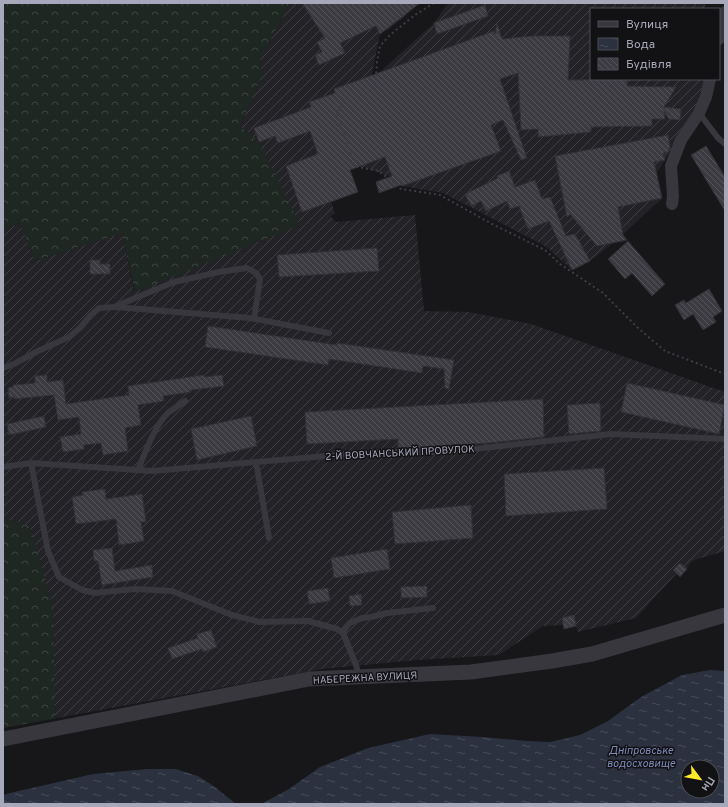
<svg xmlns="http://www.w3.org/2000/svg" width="728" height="807" font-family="Overpass,sans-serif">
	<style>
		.industrial { fill: url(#industrial-furrows) }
		.forest { fill: url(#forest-crowns) }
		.water { fill: url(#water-ripples); fill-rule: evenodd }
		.building { fill: url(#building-back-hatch); stroke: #313035 }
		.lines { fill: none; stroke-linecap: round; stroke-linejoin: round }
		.path { stroke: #3d3d45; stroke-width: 2; stroke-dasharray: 2 3; stroke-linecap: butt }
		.service { stroke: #38373e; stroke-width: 6 }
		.minor { stroke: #38373e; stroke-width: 12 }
		.tertiary { stroke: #38373e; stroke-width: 15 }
		.labels { text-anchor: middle; stroke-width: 3; stroke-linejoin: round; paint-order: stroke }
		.street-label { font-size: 10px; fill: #a7a8ba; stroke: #121114 }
		.water-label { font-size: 11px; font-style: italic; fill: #7b8cb9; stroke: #121114 }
	</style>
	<defs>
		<pattern id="industrial-furrows" width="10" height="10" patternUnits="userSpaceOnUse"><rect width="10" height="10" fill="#232226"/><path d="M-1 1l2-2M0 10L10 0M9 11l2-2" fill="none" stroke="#403f43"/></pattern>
		<pattern id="forest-crowns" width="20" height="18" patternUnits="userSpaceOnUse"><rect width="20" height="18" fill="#1e2721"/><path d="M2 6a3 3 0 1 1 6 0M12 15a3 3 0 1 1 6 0" fill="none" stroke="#3c443f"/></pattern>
		<pattern id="water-ripples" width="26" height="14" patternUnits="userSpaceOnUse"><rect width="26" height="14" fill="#2b313e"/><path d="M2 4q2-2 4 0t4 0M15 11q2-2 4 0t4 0" fill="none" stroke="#474c58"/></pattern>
		<pattern id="building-back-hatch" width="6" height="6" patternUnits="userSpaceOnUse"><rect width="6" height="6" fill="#3c3b41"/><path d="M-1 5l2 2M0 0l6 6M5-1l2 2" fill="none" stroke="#55545a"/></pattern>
	</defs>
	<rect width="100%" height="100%" fill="#171619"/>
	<path class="industrial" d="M290 3H420L388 30 380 33 369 89 349 169 358 192 331 201 335 214 330 216 336 222 415 215 424 311 468 312 531 324 725 392V551L695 560 690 563 687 569 680 577 676 574 636 618 578 632 576 626 564 629 563 625 543 626 499 655 416 660 322 669 3 728V230L20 223 35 261 122 233 134 291 259 142 240 126 262 73 259 62Z
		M448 3H705V8L709 9H591V79H705L702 94 671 151 656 174 662 198 617 240 590 261 572 270 545 246 443 193 402 186 392 177 361 166 384 85 380 72 434 23Z"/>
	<path class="forest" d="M3 3H290L259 62 263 73 240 126 259 142 300 225 135 292 122 233 35 261 20 223 3 230Z
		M3 520H11L30 526 53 607 55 718 3 728Z"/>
	<path class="water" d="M710 670 725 671V804H261L289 789 320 767 368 748 430 734 483 737 527 741 550 742 580 735 608 721 641 697 682 675ZM688 767H712V791H688Z
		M147 769H176L198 776 215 787 236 804H3V795L10 793 93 774Z"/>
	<path class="building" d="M302 3H420L380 34 376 26 340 43 345 53 319 65 315 55 322 52 317 42 325 38Z
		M485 5 488 16 437 34 434 23Z
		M497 23 502 39 532 36H570L568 80 627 79V86L676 87 664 107 681 109 680 120 669 119 664 111 665 119H652V126L591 127V132L538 137V129L521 130 518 73 500 79 527 158 521 160 503 120 491 125 501 151 402 186 401 185 379 193 376 182 392 176 385 157 350 170 358 192 302 212 286 166 318 154 310 131 278 143 275 136 259 142 254 128 311 107 309 102 335 93 334 89 494 31 495 34Z
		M668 135 670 147 668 152 663 153 665 160 654 162 662 198 618 207 623 235 627 240 597 246 570 214 567 217 555 156Z
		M706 146 725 177V211L691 155Z
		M509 171 515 187 535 180 542 199 550 197 566 236 575 234 590 261 572 270 549 221 528 229 519 206 510 209 507 201 486 211 481 201 471 206 465 194 498 178 497 176Z
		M628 241 665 284 652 296 632 273 625 279 608 259Z
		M377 248 379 271 279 277 277 255Z
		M90 260H100V264H110V274H90Z
		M709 289 722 311 713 317 716 322 703 330 693 314 684 320 675 305 684 300 686 303Z
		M208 326 337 345V343L454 360 449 389 445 388 444 369 423 366 422 373 329 359 328 365 205 347Z
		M47 375V382L63 380 66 404 129 395 128 386 204 375V377L222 375 224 386 191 390V392L163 396 164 401 138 405 141 425 125 428 128 451 103 455 101 443 84 445V449L63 452 60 437 81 434 79 417 58 420 54 395 14 399V397L9 398 8 388 13 387V385L35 383V376Z
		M627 383 725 405 719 434 621 412Z
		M543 399 544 437 489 443 433 446V448H398V439L307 444 305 412Z
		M600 403 601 431 569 434 567 405Z
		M44 416 46 427 9 435 7 424Z
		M251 416 257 446 197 460 191 429Z
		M604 468 607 509 506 516 504 474Z
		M105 489 106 499 142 494 146 522H141L144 541 119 545 116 519 76 524 72 497 83 495 82 492Z
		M471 505 473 538 395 544 392 512Z
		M112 548 115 571 152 565 153 577 102 585 98 561H94L93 550Z
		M387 549 390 569 334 578 331 558Z
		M680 563 687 569 680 577 673 570Z
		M427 586V597L401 598V587Z
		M328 588 330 601 309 604 307 591Z
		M361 594 362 605 350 606 349 596Z
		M574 615 576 626 564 629 562 618Z
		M211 630 217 647 203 652 202 649 172 659 168 648 198 638 197 634Z"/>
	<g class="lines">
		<path class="path" d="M434 3 415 15 390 35 380 46 377 62 376 77 372 92 343 103 337 113 350 150 358 167 379 171 401 189 440 195 492 224 545 250 560 264 603 293 637 327 665 351 725 374"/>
		<path class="service" d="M699 113 718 138 725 144
			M116 306 174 282 219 272 247 268 256 273 260 279 254 319
			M3 368 14 364 38 351 69 337 80 328 90 316 99 308 115 307 250 318 329 333
			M256 462 269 538
			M31 463 48 551 59 577 82 590 95 593 135 589 172 591 232 615 260 622 308 621 337 629 343 633 356 665 359 677
			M3 467 31 463 152 471 373 452H447L611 434 725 439
			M138 470C145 453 154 427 167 414 172 409 179 406 185 401
			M343 633 346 627 350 623 362 618 371 617 387 613 433 608"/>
		<path class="minor" d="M719 39 725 12
			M672 204 673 196 671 166 681 140 699 113 706 97 710 79"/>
		<path class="tertiary" d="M3 739 309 679 471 672 552 661 592 654 725 615"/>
	</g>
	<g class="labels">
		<g class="street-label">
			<text transform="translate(400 452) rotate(-3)" y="4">2-Й ВОВЧАНСЬКИЙ ПРОВУЛОК</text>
			<text transform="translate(365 677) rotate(-3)" y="4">НАБЕРЕЖНА ВУЛИЦЯ</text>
		</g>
		<g class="water-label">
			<text x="641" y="754">Дніпровське<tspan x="641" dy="13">водосховище</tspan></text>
		</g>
	</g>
	<rect width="728" height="807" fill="none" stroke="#a7a8ba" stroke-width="8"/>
	<rect x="590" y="8" width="130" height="72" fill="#121114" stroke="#4e4d56"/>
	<rect x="598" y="21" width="20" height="6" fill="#38373e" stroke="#4e4d56"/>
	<text x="626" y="28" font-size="12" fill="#a7a8ba">Вулиця</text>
	<rect x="598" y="38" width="20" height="12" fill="url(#water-ripples)" stroke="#4e4d56"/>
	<text x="626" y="48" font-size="12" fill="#a7a8ba">Вода</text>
	<rect x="598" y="58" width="20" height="12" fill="url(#building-back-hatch)" stroke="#4e4d56"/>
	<text x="626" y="68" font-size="12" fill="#a7a8ba">Будівля</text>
	<g transform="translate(700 779) rotate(122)"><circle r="19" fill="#121114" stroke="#4e4d56"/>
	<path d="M0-3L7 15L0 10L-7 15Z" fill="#ffec28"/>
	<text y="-6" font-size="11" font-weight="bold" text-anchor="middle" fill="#a7a8ba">Пн</text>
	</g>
</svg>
